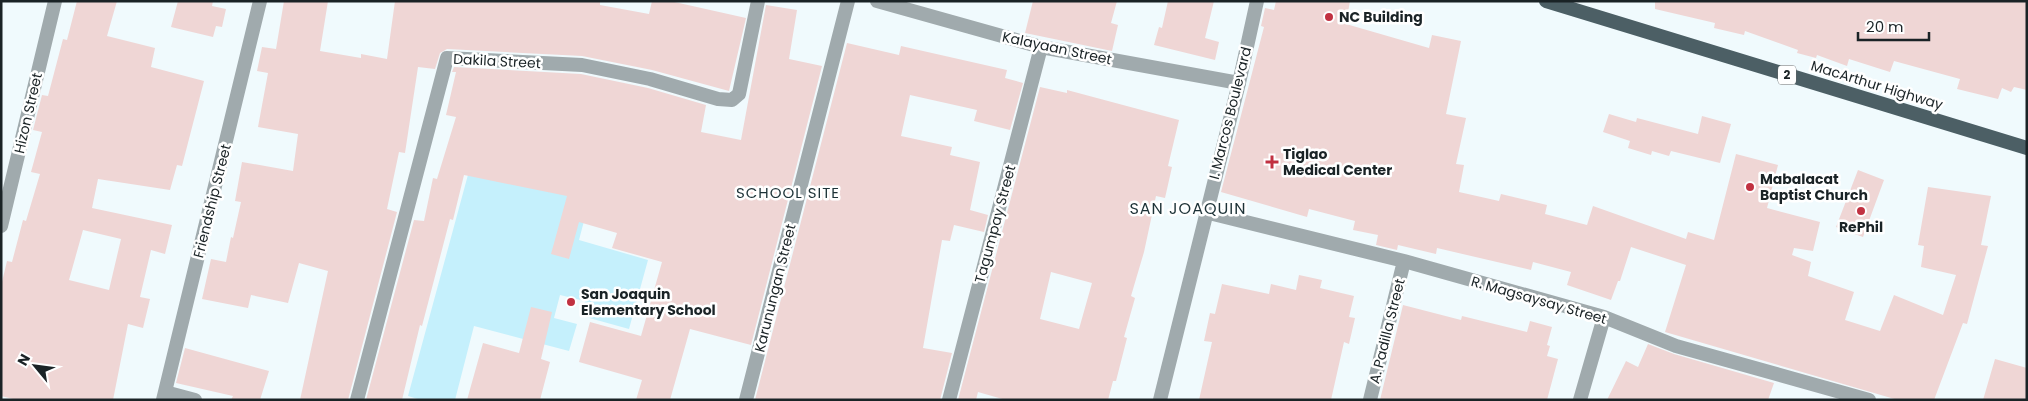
<svg xmlns="http://www.w3.org/2000/svg" width="2028" height="401" font-family="Poppins,sans-serif">
	<style>
		.green { fill: #c5f0fc }
		.building { fill: #efd6d5; fill-rule: evenodd }
		.lines { fill: none; stroke-linecap: round; stroke-linejoin: round }
		.minor { stroke: #a0aaad; stroke-width: 14 }
		.tertiary { stroke: #a0aaad; stroke-width: 14 }
		.trunk { stroke: #4c5f65; stroke-width: 14 }
		.poi-dot { fill: #c13141; stroke: #fff; stroke-width: 2 }
		.labels { text-anchor: middle; stroke-width: 5; stroke-linejoin: round; paint-order: stroke }
		.shield { fill: #fff; stroke: #5f6567; stroke-width: 1 }
		.shield-label { font-size: 12px; font-weight: bold; fill: #1a2326 }
		.poi-label { font-size: 14px; font-weight: bold; fill: #1a2326; stroke: #fff; text-anchor: start }
		.street-label { font-size: 14px; fill: #1a2326; stroke: #fff }
		.neighbourhood-label { font-size: 15px; letter-spacing: 1px; fill: #1d3237; stroke: #fff }
		.quarter-label { font-size: 16px; letter-spacing: 1px; fill: #1d3237; stroke: #fff }
	</style>
	<rect width="100%" height="100%" fill="#f0fafd"/>
	<path class="green" d="M472 160 593 187 579 240 648 260 629 329 582 316 585 301 560 295 554 318 577 324 569 351 474 326 455 400H421L408 396Z"/>
	<path class="building" d="M77 1H117L107 36 155 48 151 67 204 81 182 166 177 165 170 190 98 179 92 208 172 225 165 254 151 250 140 297 150 299 143 328 128 324 113 400H17L1 396V286L7 261 12 262 23 220 26 221 40 174 31 172 42 132 33 130 42 95 48 96 63 39 67 40ZM83 230 121 239 109 290 69 280Z
		M178 1H213L212 6 226 9 222 27 216 26 213 37 171 27Z
		M284 1H328L320 51 361 58V54L387 59 395 1H600V5L649 14 652 1H670L746 18 729 91 652 70 582 56 447 49 440 53 435 69 418 67 405 153 399 152 387 209 397 212 348 400H300L328 271 299 263 288 303 251 295 248 308 202 299 211 259 226 262 231 237 233 238 241 202 235 201 242 162 293 171 298 134 258 127 268 73 257 71 262 47 276 49Z
		M1033 1H1117L1111 23 1118 25 1112 51 1025 33Z
		M1168 1H1214L1205 38 1219 42 1215 60 1154 45 1159 27 1162 28Z
		M1276 1H1350L1346 24 1429 48 1432 35 1461 41 1446 114 1466 118 1456 164 1464 165 1459 192 1499 201 1501 194 1547 205 1545 214 1587 225 1593 206 1686 239 1688 232 1714 240 1736 154 1778 165 1767 208 1820 222 1813 251 1794 248 1792 255 1811 262 1808 276 1854 292 1845 320 1880 331 1894 295 1943 315 1956 275 1921 267 1924 246 1918 245 1928 187 1991 196 1981 245 1988 246 1967 324 1963 323 1934 400H1898L1665 332 1686 265 1631 247 1620 281H1618L1611 300 1567 285 1571 272 1533 262 1531 270 1437 248 1436 254 1398 245 1397 250 1376 245 1378 235 1353 230 1355 221 1309 209 1307 217 1221 192 1264 27 1261 26 1265 8 1274 10Z
		M1655 1H2027V90L2014 87 2011 92 2002 88 1998 99 1957 89 1960 79 1894 61 1890 72 1849 59 1847 66 1817 55 1816 58 1797 53 1798 50 1745 31 1744 35 1714 28 1715 23 1655 9Z
		M766 5 797 10 789 59 822 66 751 345 690 329 670 400H636L642 380 579 362 590 322 641 336 662 262 612 248 617 233 579 222 569 259 551 254 567 196 464 175 453 220 450 219 422 326 420 325 402 400H366L414 220 424 221 433 178 437 179 456 117 446 115 456 72H452L454 67 581 74 648 88 706 105 701 132 741 140Z
		M847 43 899 55 901 46 1007 70 1005 78 1023 83 1010 130 974 121 977 110 910 95 901 136 952 147 950 155 980 162 970 210 988 215 984 232 954 225 950 241 942 240 923 348 952 353 940 400H755Z
		M1040 87 1067 93V90L1179 120 1168 166 1172 167 1165 198 1156 196 1144 252 1131 296 1135 298 1124 337 1127 338 1116 381H1113L1108 400H1006L978 392 976 400H958ZM1051 272 1092 283 1079 329 1040 319Z
		M1609 114 1636 122 1637 118 1698 134 1702 116 1731 124 1720 163 1671 151 1669 156 1652 151 1651 155 1628 148 1630 141 1603 132Z
		M1858 170 1884 180 1863 237 1836 227Z
		M1299 275 1322 280 1320 288 1354 296 1349 317 1355 318 1349 344 1344 342 1331 400H1199L1212 342 1204 341 1210 313 1215 314 1222 284 1269 294 1271 284 1296 290Z
		M1403 305 1461 320 1462 316 1527 332 1530 321 1552 327 1547 345 1550 346 1547 356 1558 359 1547 400H1380Z
		M531 307 552 312 541 359 550 362 540 400H467L483 343 519 353Z
		M1648 344 1674 354 1774 383 1768 400H1607L1626 361 1638 367Z
		M185 348 269 371 260 400H231L233 396 176 383Z
		M1995 359 2027 368V400H1983Z"/>
	<g class="lines">
		<path class="minor" d="M877 1 1041 47 1239 83
			M1205 212 1404 261 1604 317 1676 346 1869 400
			M1 226 55 1
			M165 392 195 400
			M163 400 260 1
			M357 400 447 58 582 65 650 79 718 99 732 100 739 94 758 1
			M746 400 848 1
			M949 400 1041 47
			M1370 400 1404 261
			M1580 400 1604 317"/>
		<path class="tertiary" d="M1160 400 1239 83 1257 1"/>
		<path class="trunk" d="M1546 1 2027 148"/>
	</g>
	<g class="poi-dot">
		<circle cx="1329" cy="17" r="5"/>
		<path d="M1269.5 154.5h5v5h5v5h-5v5h-5v-5h-5v-5h5z"/>
		<circle cx="1750" cy="187" r="5"/>
		<circle cx="1861" cy="211" r="5"/>
		<circle cx="571" cy="302" r="5"/>
	</g>
	<g class="labels">
		<rect class="shield" x="1778" y="65.5" width="18" height="19" rx="4"/>
		<g class="shield-label">
			<text x="1787" y="79">2</text>
		</g>
		<g class="poi-label">
			<text x="1339" y="22">NC Building</text>
			<text x="1283" y="159">Tiglao<tspan x="1283" dy="16">Medical Center</tspan></text>
			<text x="1760" y="184">Mabalacat<tspan x="1760" dy="16">Baptist Church</tspan></text>
			<text x="1861" y="232" text-anchor="middle">RePhil</text>
			<text x="581" y="299">San Joaquin<tspan x="581" dy="16">Elementary School</tspan></text>
		</g>
		<g class="street-label">
			<text transform="translate(1057 48) rotate(12)" y="5">Kalayaan Street</text>
			<text transform="translate(497 61) rotate(3)" y="5">Dakila Street</text>
			<text transform="translate(1877 85) rotate(17)" y="5">MacArthur Highway</text>
			<text transform="translate(28 113) rotate(-77)" y="5">Hizon Street</text>
			<text transform="translate(1230 113) rotate(-76)" y="5">I. Marcos Boulevard</text>
			<text transform="translate(212 201) rotate(-76)" y="5">Friendship Street</text>
			<text transform="translate(995 224) rotate(-75)" y="5">Tagumpay Street</text>
			<text transform="translate(775 288) rotate(-76)" y="5">Karunungan Street</text>
			<text transform="translate(1539 300) rotate(16)" y="5">R. Magsaysay Street</text>
			<text transform="translate(1387 331) rotate(-76)" y="5">A. Padilla Street</text>
		</g>
		<g class="neighbourhood-label">
			<text x="788" y="198">SCHOOL SITE</text>
		</g>
		<g class="quarter-label">
			<text x="1188" y="214">SAN JOAQUIN</text>
		</g>
	</g>
	<rect width="2028" height="401" fill="none" stroke="#1a2326" stroke-width="5"/>
	<g transform="translate(35 366) rotate(299)" stroke="#ffffff" stroke-width="4" paint-order="stroke">
	<path d="M0-4L9 19L0 12L-9 19Z" fill="#1a2326"/>
	<text y="-8" font-size="14" font-weight="bold" text-anchor="middle" fill="#1a2326">N</text>
	</g>
	<path d="M1858 32v8h71v-8" fill="none" stroke="#1a2326" stroke-width="2.5"/>
	<text x="1866" y="32" font-size="15" fill="#1a2326" stroke="#ffffff" stroke-width="4" paint-order="stroke">20 m</text>
</svg>
